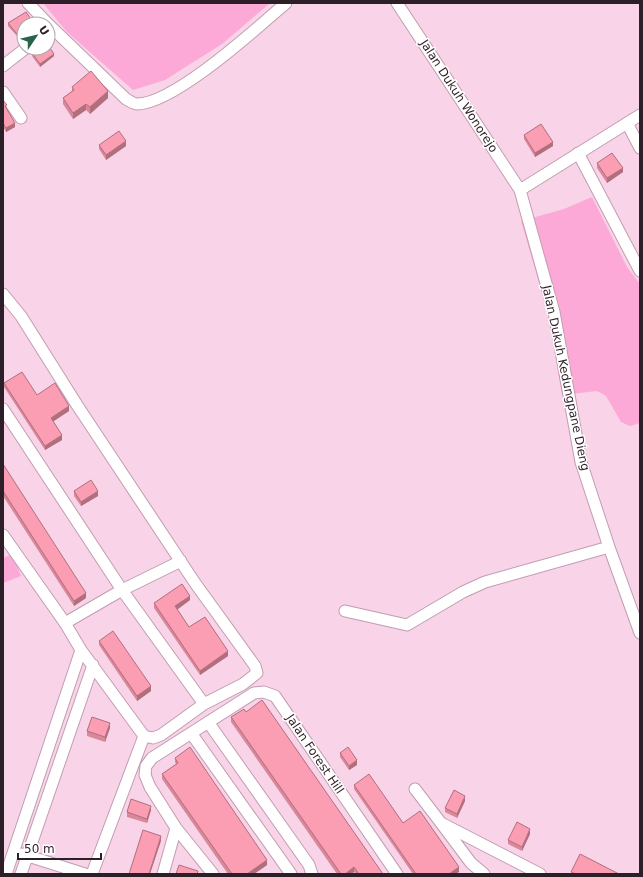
<svg xmlns="http://www.w3.org/2000/svg" width="643" height="877" font-family="'DejaVu Sans',sans-serif">
	<style>
		.green { fill: #fca9d8 }
		.lines { fill: none; stroke-linecap: round; stroke-linejoin: round }
		.minor-casing { stroke: #c19db0; stroke-width: 13 }
		.minor { stroke: #fff; stroke-width: 11 }
		.wall { fill: #d9889a }
		.shaded-wall { fill: #b06f7d }
		.building { fill: #fc9eb3; stroke: #b06f7d }
		.labels { text-anchor: middle; stroke-width: 3; stroke-linejoin: round; paint-order: stroke }
		.street-label { font-size: 12px; fill: #2d1f27; stroke: #fff }
	</style>
	<rect width="100%" height="100%" fill="#f9d3e7"/>
	<path class="green" d="M43 3H270L222 44 165 80 133 90 67 32Z
		M592 197 627 267 640 284V423L630 426 621 422 606 396 597 391 562 395 548 313 521 221 564 209Z
		M13 554 21 576 3 583V558Z"/>
	<g class="lines">
		<g class="minor-casing">
			<path id="minor" d="M28 3 48 24
				M397 3 520 190 554 312 581 462 609 547 640 633
				M48 24 126 99C130 101 134 104 137 104 174 104 257 28 286 3
				M3 66 26 48
				M3 92 21 118
				M627 123 640 148
				M578 153 640 271
				M520 190 640 115
				M3 294 21 316 77 405 195 583 255 666 257 673 243 684 204 704 161 735 153 738 144 736 81 650 65 623 3 535
				M3 409 122 590 204 704
				M345 611 407 625 463 592 485 582 609 547
				M65 623 122 590 181 561
				M208 722 309 865 312 874
				M191 733 291 874
				M415 789 441 823
				M22 854 85 874
				M6 874 81 650
				M21 874 93 665
				M92 874 144 736
				M163 874 176 828
				M213 874 176 828 150 787 145 775 146 766 152 758 254 693 264 692 275 696 397 874
				M484 874 471 863 441 823 540 874"/>
		</g>
		<use href="#minor" class="minor"/>
	</g>
	<path class="wall" d="M8 23 33 24H24V31L17 36 8 26Z
		M32 53 54 56 40 67 32 56Z
		M72 87 108 98 90 114 86 110 73 119 63 104V98L72 91Z
		M3 100 15 127 6 132 3 127Z
		M524 135 553 146 535 157 524 139Z
		M99 145 126 146 106 160 99 149Z
		M597 163 623 172 607 183 597 168Z
		M4 383 37 395 69 411 53 421 62 440 45 450 4 387Z
		M3 464 86 598 74 606 3 496Z
		M74 491 98 496 81 506 74 496Z
		M190 600 177 610 189 627 228 656 200 675 154 608V603Z
		M99 641 151 691 137 701 99 645Z
		M246 712 383 874H356L354 872 351 874H337L231 722V717Z
		M110 728 105 742 87 736V731Z
		M340 753 357 765 349 770 340 757Z
		M175 758 267 865 254 874H228L162 779V774L176 764 175 762Z
		M354 785 403 823 459 872 455 874H413L354 789Z
		M465 801 457 818 445 812V808Z
		M151 810 147 823 127 817V812Z
		M530 834 522 851 508 844V840Z"/>
	<path class="shaded-wall" d="M24 28V31L17 36V34Z
		M54 54V56L40 67V64Z
		M108 91V98L90 114V107Z
		M86 104V110L73 119V113Z
		M15 123V127L6 132V128Z
		M126 141V146L106 160V155Z
		M553 142V146L535 157V153Z
		M623 168V172L607 183V178Z
		M69 406V411L51 423V418Z
		M62 435V440L45 450V446Z
		M98 491V496L81 506V502Z
		M86 593V598L74 606V601Z
		M190 596V600L175 611V606Z
		M228 651V656L200 675V671Z
		M151 686V691L137 701V696Z
		M110 723V728L105 742V737Z
		M357 760V765L349 770V766Z
		M465 796V801L457 818V814Z
		M151 806V810L147 823V819Z
		M530 829V834L522 851V847Z
		M161 836V841L150 874H149Z
		M267 860V865L254 874H247Z
		M354 867V872L351 874H345Z
		M459 867V872L455 874H449Z"/>
	<path class="building" d="M26 12 33 22 30 24H24V28L17 34 8 23Z
		M48 45 54 54 40 64 32 53 39 48 41 49 42 48H48Z
		M91 71 108 91 90 107 86 104 73 113 63 98 74 90 72 87Z
		M3 100 7 105 5 106 15 123 6 128 3 123Z
		M541 124 553 142 535 153 524 135Z
		M119 131 126 141 106 155 99 145Z
		M612 153 623 168 607 178 597 163Z
		M22 372 37 395 55 383 69 406 51 418 62 435 45 446 4 383Z
		M3 464 86 593 74 601 3 491Z
		M91 480 98 491 81 502 74 491Z
		M182 584 190 596 175 606 189 627 205 617 228 651 200 671 154 603Z
		M113 631 151 686 137 696 99 641Z
		M262 700 383 874H359L354 867 345 874H341L231 717 244 709 246 712Z
		M92 717 110 723 105 737 87 731Z
		M190 747 267 860 247 874H232L162 774 178 763 175 758Z
		M348 747 357 760 349 766 340 753Z
		M369 774 403 823 420 811 459 867 449 874H416L354 785Z
		M454 790 465 796 457 814 445 808Z
		M131 799 151 806 147 819 127 812Z
		M517 822 530 829 522 847 508 840Z
		M143 830 161 836 149 874H129Z
		M580 854 619 874H576L571 872Z
		M179 865 198 871 197 874H176Z"/>
	<g class="labels">
		<g class="street-label">
			<text transform="translate(459 96) rotate(57)" y="4">Jalan Dukuh Wonorejo</text>
			<text transform="translate(566 378) rotate(78)" y="4">Jalan Dukuh Kedungpane Dieng</text>
			<text transform="translate(315 754) rotate(56)" y="4">Jalan Forest Hill</text>
		</g>
	</g>
	<rect width="643" height="877" fill="none" stroke="#2d1f27" stroke-width="8"/>
	<g transform="translate(36 36) rotate(55)"><circle r="19" fill="#ffffff" stroke="#aba5a9"/>
	<path d="M0-3L7 15L0 10L-7 15Z" fill="#29634d"/>
	<text y="-6" font-size="11" font-weight="bold" text-anchor="middle" fill="#2d1f27">U</text>
	</g>
	<path d="M18 853v6h83v-6" fill="none" stroke="#2d1f27" stroke-width="2"/>
	<text x="24" y="853" font-size="12" fill="#2d1f27" stroke="#ffffff" stroke-width="3" paint-order="stroke">50 m</text>
</svg>
